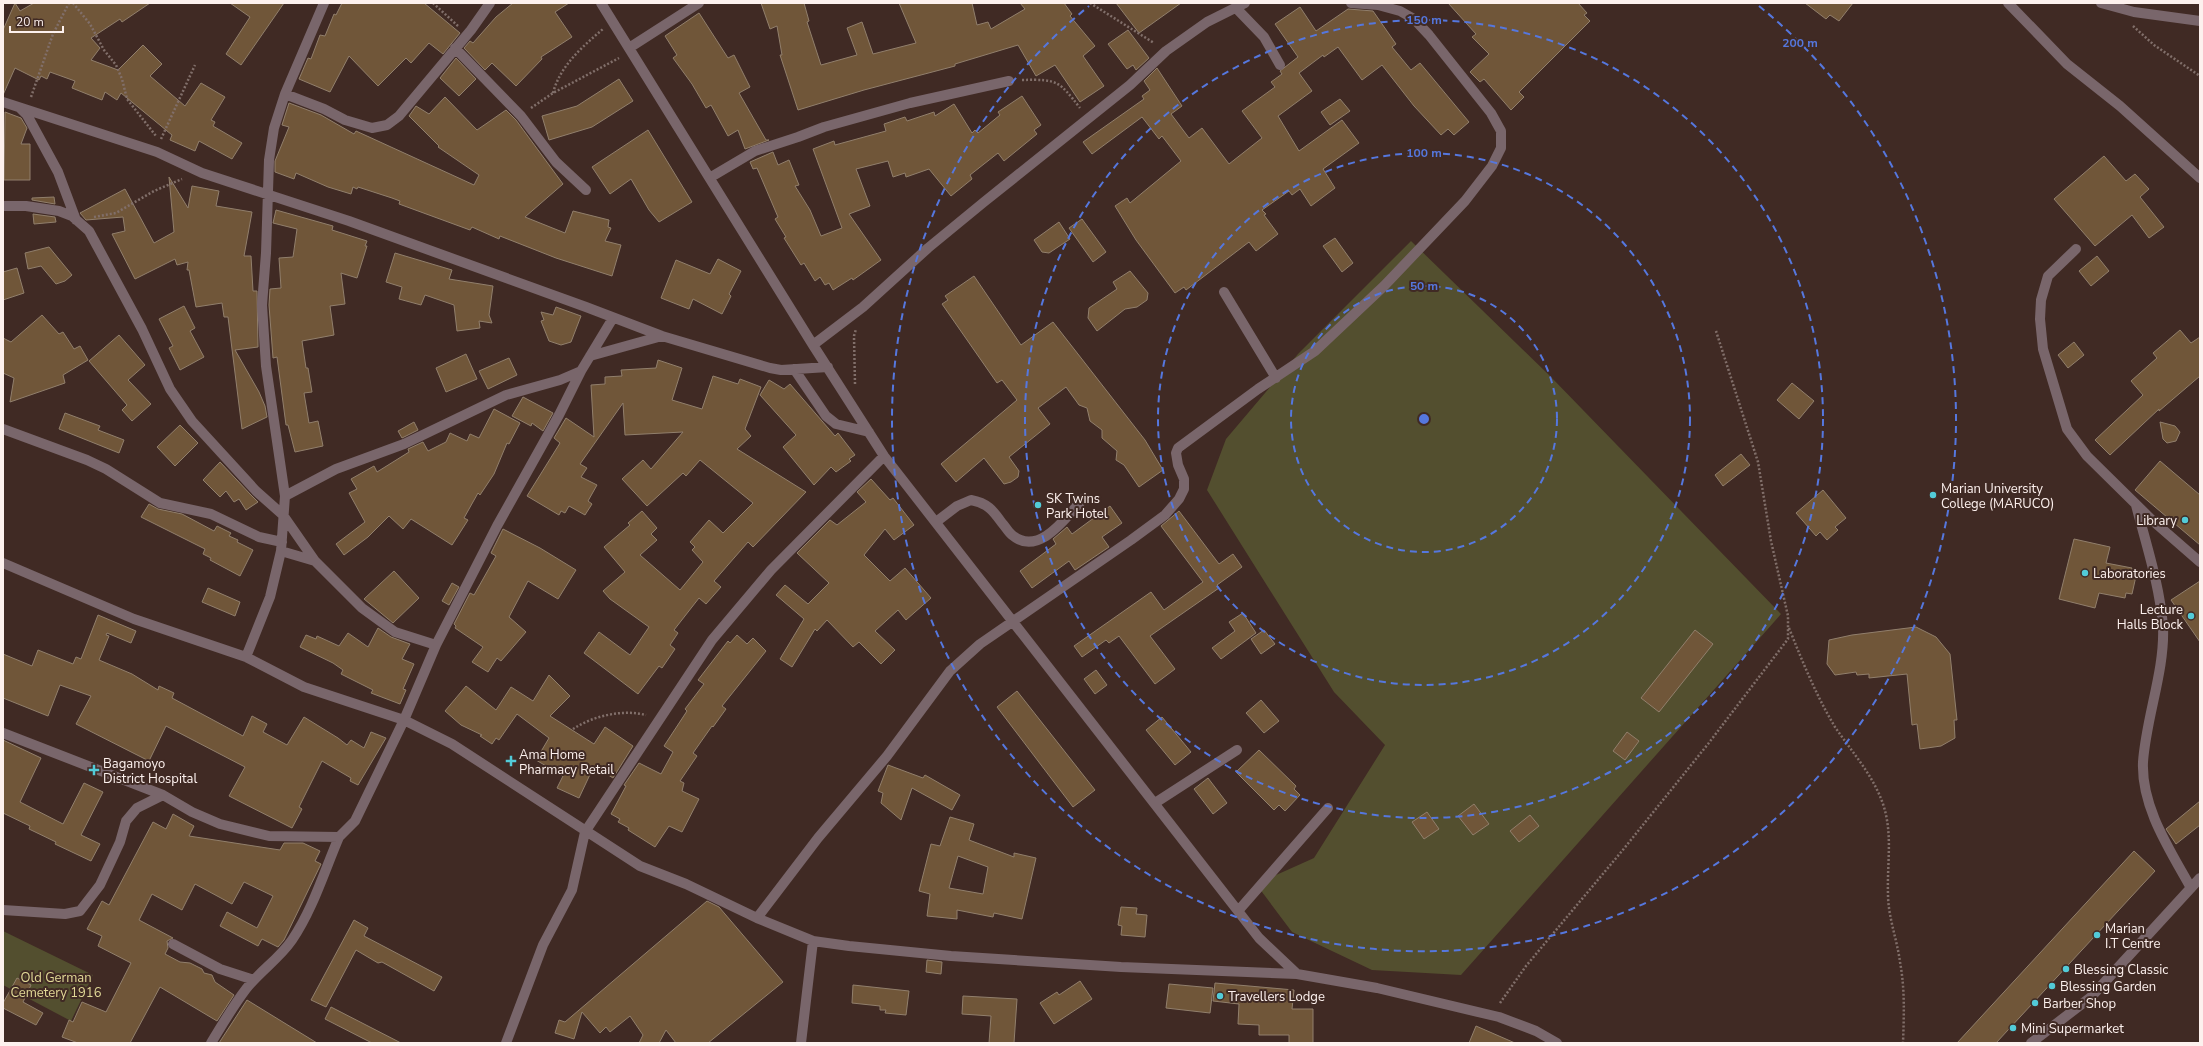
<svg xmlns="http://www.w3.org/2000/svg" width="2203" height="1046" font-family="'Nunito Sans',sans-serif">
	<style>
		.green { fill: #534f2f }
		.building { fill: #705639; stroke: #917f6c; fill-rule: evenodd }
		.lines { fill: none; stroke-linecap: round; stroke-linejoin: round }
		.path { stroke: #816f6a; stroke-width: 2.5; stroke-dasharray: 2 2; stroke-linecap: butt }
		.lane { stroke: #79666b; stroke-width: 10 }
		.street { stroke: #79666b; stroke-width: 10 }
		.ring { fill: none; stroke: #5577de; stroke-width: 2; stroke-dasharray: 7 5 }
		.poi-dot { fill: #52cbd8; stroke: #402a24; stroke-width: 1.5 }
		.labels { text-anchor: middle; stroke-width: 4; stroke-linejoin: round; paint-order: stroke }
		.poi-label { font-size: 13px; fill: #fdf1ee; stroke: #402a24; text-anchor: start }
		.park-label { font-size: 13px; fill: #e1d997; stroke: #402a24 }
		.centre { fill: #5577de; stroke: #402a24; stroke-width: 2 }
		.ring-label { font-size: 12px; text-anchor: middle; font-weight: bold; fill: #5577de; stroke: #402a24; stroke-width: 4; stroke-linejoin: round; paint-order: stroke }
	</style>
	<rect width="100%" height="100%" fill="#402a24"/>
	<path class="green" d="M1411 241 1550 376 1781 614 1461 975 1372 970 1292 932 1256 884 1314 858 1385 745 1334 692 1207 490 1226 439 1298 354Z
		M3 931 93 975 71 1021 3 985Z"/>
	<path class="building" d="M15 3 20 11 34 3H150L122 22 120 19 91 38 100 48 91 60 118 70 143 45 162 64 150 76 185 106 201 83 225 97 211 120 215 122 213 126 242 143 232 159 199 141 195 151 170 140 172 135 121 93 117 100 105 92 102 100 72 88 75 81 50 72 47 79 41 76 39 80 15 68 3 95V30Z
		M230 3H284L241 65 226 54 250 17Z
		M342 3H424L460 33 443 54 429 43 411 63 406 58 378 86 349 56 330 92 299 79 308 58 311 59 320 35 325 36 334 14 336 15Z
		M513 3H569L555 12 572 37 541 57 542 59 516 86 492 63 485 70 464 48 470 41 473 43 496 17Z
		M761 3H804L809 21 807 22 821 65 857 55 847 28 862 22 873 54 916 43 899 3H972L977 25 988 22 991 29 1025 9 1020 3H1064L1072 14 1070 16 1095 46 1083 56 1104 86 1080 102 1055 65 1036 76 1018 45 955 64V66L864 90 798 110 780 55H782L777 26 770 29Z
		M1116 3H1181L1139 33Z
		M1448 3H1578L1587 13 1584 15 1590 21 1519 92 1524 97 1511 110 1484 79 1480 82 1470 72 1489 54 1472 37 1476 34Z
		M1805 3H1853L1839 21 1830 15 1826 19Z
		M1300 7 1316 31 1348 9 1373 11 1396 44 1392 47 1411 70 1420 63 1469 122 1454 135 1448 129 1441 135 1414 106 1382 65 1362 80 1338 47 1324 57 1323 55 1299 73 1312 91 1278 116 1299 151 1342 120 1359 143 1323 169 1335 188 1311 206 1300 189 1292 195 1289 191 1262 210 1266 214 1264 215 1278 234 1256 251 1249 242 1186 290 1184 287 1175 293 1136 240 1115 206 1127 198 1130 203 1181 161 1162 136 1159 139 1142 117 1092 154 1083 142 1144 99 1142 96 1150 90 1144 81 1157 68 1182 106 1171 114 1189 138 1202 128 1229 164 1262 138 1242 111 1275 87 1271 82 1282 74 1280 71 1298 57 1275 24Z
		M699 13 728 58 734 55 750 87 739 93 766 140H769L745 149 738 130 728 136 711 105 706 108 692 84 673 58 677 55 665 36Z
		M1128 30 1149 58 1136 70 1133 65 1127 69 1108 44Z
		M456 58 476 79 459 96 440 78Z
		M619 79 633 101 592 127 549 140 542 116 577 106Z
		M1022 96 1041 125 1034 130 1037 134 1004 161 998 153 970 175 972 179 951 196 929 169 906 177 905 173 893 177 888 161 856 169 870 206 849 214 881 260 853 280 852 278 833 290 829 283 825 285 820 277 815 281 804 263 801 265 784 238 786 237 775 219 778 217 757 168 753 169 750 162 773 152 778 165 789 160 799 185 795 186 810 210 821 236 842 228 813 149 834 141 835 145 886 131 884 124 905 117 907 121 934 112 935 116 954 104 972 133 975 130 978 133 1000 115 998 112Z
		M445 97 477 130 506 110 516 120 563 184 525 217 565 233 573 211 609 220 608 227 611 228 605 241 621 245 612 276 556 258 500 236 499 239 472 227 470 230 399 204 400 201 392 198 358 187 357 189 353 187 351 194 328 187 296 173 294 179 275 172V161L289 127 282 125 289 103 321 115 354 134 356 131 474 185 479 175 438 147 439 146 409 116 416 106 429 114Z
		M1340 99 1350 111 1330 125 1321 112Z
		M5 112 21 118 27 128 21 144H30V180H4Z
		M648 130 692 202 659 222 649 210 631 179 610 194 592 167Z
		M2104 156 2126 181 2135 174 2149 189 2140 197 2164 227 2149 238 2132 215 2095 246 2054 199Z
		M169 177 188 208 192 186 219 191 216 206 252 212 244 256H251L253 291H257L258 347 235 350 259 392 265 406 267 417 242 429 228 317H224L222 303 196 307 189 270H187L188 262 177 265 175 259 135 279 112 234 125 231 123 217 86 220 80 213 125 189 154 243 174 232Z
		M54 197 55 204 32 200V198Z
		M276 210 333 226 332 230 367 241 365 246H367L357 278 341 273 345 304 330 306 334 335 302 341 306 368H308L312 392 304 393 309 423 318 421 323 446 295 452 288 425H286L277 357 273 358 269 305 270 289 281 288 279 258 293 257 297 229 273 223Z
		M33 214 55 217 56 222 34 224Z
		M1082 219 1106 252 1093 262 1069 228Z
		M1059 222 1070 239 1049 253 1042 252 1034 240Z
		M1335 238 1353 263 1342 272 1323 246Z
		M49 247 72 275 65 281 56 284 41 266 28 269 25 253Z
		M395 253 452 270 449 279 493 286 489 315 492 323 479 321 480 328 457 331 454 305 425 295 421 305 399 299 402 287 386 282Z
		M2097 256 2109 271 2091 286 2079 271Z
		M718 259 741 271 729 294 731 296 722 314 693 299 689 309 661 298 676 260 710 274Z
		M17 268 24 293 3 300V272Z
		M1130 271 1148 293 1147 300 1137 307 1125 309 1097 331 1088 318 1089 308 1117 289 1113 282Z
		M974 276 1021 345 1053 322 1145 440 1163 470 1139 487 1124 465 1116 460 1117 451 1102 438V430L1090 421 1087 408 1079 405 1066 387 1038 408 1050 424 1009 457 1019 471 1018 477 1011 482 1004 484 984 458 956 482 941 464 1017 400 1002 380 997 383 942 304 948 300 945 296Z
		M184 306 195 328 190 331 204 357 180 370 169 348 173 346 159 319Z
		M556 307 581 316 571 342 561 345 549 341 541 321 544 320 541 312 553 315Z
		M42 315 59 334 63 332 74 349 80 346 88 360 63 375 65 383 10 402 14 378 3 373V338L11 342Z
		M2180 330 2191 343 2200 337V376L2159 411V409L2110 455 2095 440 2143 395 2131 381 2157 358 2153 353Z
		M119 335 145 365 128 380 151 404 132 421 122 410 127 405 89 361Z
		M2074 342 2084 355 2068 368 2058 355Z
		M466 354 477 379 446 392 436 368Z
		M509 358 517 375 488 389 479 371Z
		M658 360 682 368 672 400 702 409 713 376 738 384 740 379 761 387 745 429 751 436 737 449 806 492 753 547 748 542 714 581 721 587 706 604 699 598 674 630 678 633 670 645 675 649 662 668 659 666 638 694 584 653 599 632 630 655 649 627 610 599 603 591 625 572 604 547 630 525 628 523 642 511 657 528 651 534 657 540 640 555 680 590 703 562 692 550 695 547 690 542 709 520 723 533 753 503 700 460 686 476 683 473 647 506 622 479 643 460 651 469 683 432 625 435 623 403 580 464 587 468 581 477 597 485 588 501 592 504 585 515 569 506 565 513 561 511 559 515 527 496 560 443 554 438 566 418 594 437 591 385 605 384V377L622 376 621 370 656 368Z
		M769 380 784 389 790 384 835 436 838 433 855 455 849 459 851 461 836 472 831 467 814 485 783 447 796 435 760 395Z
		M1792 383 1814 401 1799 419 1777 400Z
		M523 397 553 413 543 431 532 423 531 426 512 416Z
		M494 409 520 423 509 444 507 443 494 474 480 495 478 493 464 518 468 520 452 545 411 519 403 529 389 516 368 537 344 555 336 544 365 522 349 493 357 489 351 479 374 466 377 472 409 452 408 449 423 442 428 451 446 442 450 433 467 441 470 434 479 438Z
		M65 413 100 426 98 430 124 440 119 453 59 429Z
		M414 422 418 430 402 438 398 431Z
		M2160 422 2175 426 2180 432 2176 441 2167 443 2163 439Z
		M180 425 198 443 175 466 157 447Z
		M1741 454 1750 465 1723 486 1715 475Z
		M2160 461 2200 495V545L2135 490Z
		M220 462 251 495 258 502 246 510 239 499 234 502 226 491 220 497 203 480Z
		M871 479 890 500 893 498 914 525 894 540 885 529 864 555 890 581 905 568 931 598 906 620 898 610 875 631 895 650 881 664 859 642 853 647 827 620 817 631 815 629 792 667 780 659 804 619 776 595 785 585 808 604 829 583 797 553 830 520 837 525 866 502 857 492Z
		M1823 490 1846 518 1835 527 1838 530 1827 540 1820 532 1816 536 1796 513Z
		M149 504 158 509 182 514 214 531 217 526 231 533 229 536 238 540 237 542 253 550 240 576 210 560 211 558 203 554 205 549 141 517Z
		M1110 506 1122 523 1102 537 1109 547 1075 570 1069 561 1032 588 1020 571 1056 544 1053 539 1067 527 1072 534Z
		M1179 511 1219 564 1233 554 1242 567 1217 585 1219 588 1150 636 1175 669 1155 684 1119 636 1109 643 1106 640 1082 657 1074 646 1151 592 1164 610 1203 582 1161 526Z
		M503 529 540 548 576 570 558 599 528 581 509 617 526 632 501 661 497 658 488 672 472 662 483 647 455 628 456 626 454 624 470 593 474 595 496 556 491 553Z
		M2074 539 2110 547 2106 563 2132 568 2130 575 2136 576 2132 594 2126 593 2125 598 2099 593 2095 608 2059 599Z
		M394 571 419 598 393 623 364 599Z
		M2200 581V642L2171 600Z
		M452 583 459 587 449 605 442 601Z
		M208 588 240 602 235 616 202 602Z
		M1243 613 1256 633 1221 659 1212 648 1235 631 1229 622Z
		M98 615 136 631 131 643 107 633 106 635 109 636 99 660 132 674 158 690 159 686 174 693 172 698 243 736 252 716 267 724 263 732 287 745 304 717 338 738 347 745 351 740 364 748 371 732 386 738 358 785 350 781 351 778 322 761 299 807 302 809 292 828 229 796 245 767 166 726 149 761 76 724 91 696 60 685 48 716 3 698V654L32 666 38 650 73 664 76 657 81 659Z
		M1916 627 1936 637 1950 654 1957 720H1954L1955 738 1941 746 1920 749 1917 724 1912 725 1907 674 1869 678V674L1857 675 1856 672 1835 675 1827 664 1829 640 1852 635Z
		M378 628 391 637 410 644 402 659 414 664 403 689 406 690 400 704 371 693 373 690 341 674 343 670 333 663 300 647 306 635 316 639 317 636 339 646 348 633 368 647Z
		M1264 630 1275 644 1261 654 1251 639Z
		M1695 630 1713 644 1659 712 1641 698Z
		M737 635 747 644 753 638 766 651 722 706 726 709 713 727 712 726 693 753 697 756 680 781 684 783 682 791 699 799 682 832 669 826 655 847 628 830 629 828 618 822 620 819 611 814 626 786 624 785 639 763 661 774 673 752 664 746 687 711 685 709 704 684 698 680 728 641 730 643Z
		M1096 670 1107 685 1095 694 1084 679Z
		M549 675 570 696 550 716 594 744 605 727 633 746 613 778 594 766 579 798 557 788 563 776 536 760 549 738 517 714 499 740 496 738 492 744 480 736 482 735 461 725 445 711 466 686 496 710 511 687 533 701Z
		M1017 691 1095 790 1073 807 997 707Z
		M1261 700 1279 721 1264 733 1246 713Z
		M1162 717 1191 752 1175 765 1146 730Z
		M1627 732 1639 741 1625 760 1613 751Z
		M3 740 41 758 20 802 63 824 84 783 103 792 81 835 100 844 91 861 55 844 56 842 29 829 30 826 3 813Z
		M1259 750 1296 786 1294 789 1300 795 1285 811 1279 805 1274 810 1236 772Z
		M888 765 923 778 925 775 960 795 952 810 912 788 901 820 881 803 883 793 878 791Z
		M1208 778 1227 803 1213 814 1194 789Z
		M2200 801V825L2176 844 2166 829Z
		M1474 804 1489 824 1473 835 1458 816Z
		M1427 812 1439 829 1424 839 1412 822Z
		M173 814 194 826 189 836 280 850 284 843H303L320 851 315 861 321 864 284 940 278 947 262 939 258 946 220 926 227 912 257 928 273 896 244 882 232 904 195 884 182 910 152 894 139 920 173 938 167 941 168 948 165 954 180 962 190 963 202 969 204 973 212 975 215 982 234 995 217 1021 160 987 130 1043H78L62 1037 69 1020 73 1022 82 1002 106 1012 131 963 98 946 102 936 87 929 102 901 109 905 153 822 166 829Z
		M1530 815 1539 826 1519 842 1510 831Z
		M950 817 974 824 969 840 1014 857V853L1036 858 1022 919 994 913 993 917 957 910V919L927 916 930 894 919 891 931 844 940 846ZM958 856 988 867 983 894 949 888Z
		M2134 851 2155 871 1996 1043H1957Z
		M707 901 719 907 783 982 708 1043H676L666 1030 659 1043H639L643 1035 630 1016 610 1032 606 1027 600 1033 582 1012 574 1039 555 1033 559 1020 565 1022Z
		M1121 907 1137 908 1136 914 1147 915 1145 937 1121 935 1122 926 1118 925Z
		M354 920 368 928 364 936 442 977 434 991 382 962 378 963 356 950 326 1007 311 1000Z
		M927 960 942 962 941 974 926 972Z
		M17 978 31 985 23 1002 43 1013 36 1025 3 1008V1003Z
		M1080 981 1092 999 1054 1024 1040 1003 1057 992 1059 995Z
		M1215 983 1294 990 1292 1009H1313V1043H1289V1035H1259V1025L1238 1024 1239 1004 1213 1001Z
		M1169 984 1213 988 1210 1013 1166 1008Z
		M853 985 909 991 906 1015 885 1013 886 1010H880V1006L852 1003Z
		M963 996 1017 999 1014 1043H989L991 1016 962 1014Z
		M247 1000 260 1008 317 1043H219Z
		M331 1007 401 1043H372L325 1019Z
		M1476 1026 1515 1043H1469Z"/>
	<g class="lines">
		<path class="path" d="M73 3 90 24 104 50 116 65 122 79 127 99 156 136
			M433 3 458 26
			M1090 3 1154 43
			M2133 26 2154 45 2200 76
			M1022 80C1058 79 1059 81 1080 108
			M553 93C560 66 582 47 603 29
			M31 97 53 34 69 3
			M531 108 553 93 619 58
			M161 139 195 65
			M94 217 116 213 154 191 182 179
			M855 384 854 336 856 329
			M1789 628C1803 663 1816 695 1835 727 1852 752 1873 775 1883 804 1893 834 1887 862 1888 894 1888 917 1897 939 1900 962 1905 989 1904 1015 1903 1043
			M573 729C593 716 622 709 646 715
			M1500 1003 1526 966 1622 851 1708 744 1788 639V616L1771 541 1758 462 1716 331"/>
		<path class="lane" d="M2101 3 2134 12 2200 21
			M2076 249 2048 276 2041 300 2040 319 2043 349 2067 429 2087 456 2153 521 2200 562
			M2136 505C2146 544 2160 586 2163 627 2165 670 2146 718 2143 762 2141 807 2170 850 2191 888
			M936 522 957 506 971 500C987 503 993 510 1002 523 1005 526 1008 532 1012 535 1039 558 1067 516 1083 499
			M2031 1043 2091 997 2200 878"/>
		<path class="street" d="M601 3 813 345 884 456 1259 938 1297 974 1377 988 1499 1017 1536 1031 1557 1043
			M2008 3 2067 64 2120 106 2200 178
			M1236 8 1264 37 1280 65
			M455 48 521 116 556 162 586 190
			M629 48 699 3
			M285 94 324 109 345 120 372 128 387 125 399 116 471 30 490 3
			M3 102 157 152 202 173 349 221 586 307 662 336 770 368 781 370 828 367
			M20 108 27 115 58 172 76 220
			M711 177 755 151 798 137 824 127 910 103 1009 81
			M3 206H26L59 211 72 216 89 231 142 329 170 389 192 421 256 491 283 515 315 561 362 608 395 632 436 645
			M1224 292 1276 378
			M813 345 863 307 928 248 984 202 1130 85 1166 51 1207 22 1245 3
			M590 356 662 336
			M794 369 826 416 836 424 869 432
			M3 429 87 460 106 469 160 503 211 514 259 537 282 542
			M285 496 336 469 404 444 506 395 560 380 581 371
			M281 551 315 561
			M3 563 134 619 246 657 304 687 404 720 452 744 640 866 686 884 757 918 813 941 849 946 951 956 1121 967 1297 974
			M246 657 270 597 281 551 285 496 266 366 262 305 266 253 269 160 274 128 285 94 324 3
			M3 733 163 795 192 812 220 824 269 836 339 837 355 821 404 720 436 645 497 526 559 415 581 371 613 318
			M1155 803 1237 750
			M3 910 65 914 80 911 100 885 120 842 126 821 137 808 163 795
			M1238 911 1328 808
			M757 918 818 838 887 756 950 671 980 644 1131 540 1165 515 1179 499 1184 489V479L1178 465 1176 453 1178 448 1258 389 1315 351 1384 286 1465 201 1492 166 1501 148V131L1491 113 1429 35 1414 19 1400 11 1378 5 1351 3
			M173 944 220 969 254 980
			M211 1043C222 1025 233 1006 246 989 260 971 279 959 292 940 313 909 324 872 339 837
			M506 1043 543 945 572 890 585 832 712 640 771 570 884 456
			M801 1043 813 941"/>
	</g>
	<g class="ring">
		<circle cx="1424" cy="419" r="133"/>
		<circle cx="1424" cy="419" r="266"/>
		<circle cx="1424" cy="419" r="399"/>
		<path d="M1759 6A532 532 0 1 1 1089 6"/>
	</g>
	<g class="poi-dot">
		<circle cx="1933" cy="495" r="4"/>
		<circle cx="1038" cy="505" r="4"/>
		<circle cx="2185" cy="520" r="4"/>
		<circle cx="2085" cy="573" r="4"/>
		<circle cx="2191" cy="616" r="4"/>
		<path d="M509 755h4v4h4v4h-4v4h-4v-4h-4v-4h4z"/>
		<path d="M92 764h4v4h4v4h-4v4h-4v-4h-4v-4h4z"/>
		<circle cx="2097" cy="935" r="4"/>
		<circle cx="2066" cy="969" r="4"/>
		<circle cx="2052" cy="986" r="4"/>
		<circle cx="1220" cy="996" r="4"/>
		<circle cx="2035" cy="1003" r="4"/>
		<circle cx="2013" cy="1028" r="4"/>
	</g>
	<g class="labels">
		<g class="poi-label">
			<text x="1941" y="493">Marian University<tspan x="1941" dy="15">College (MARUCO)</tspan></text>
			<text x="1046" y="503">SK Twins<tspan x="1046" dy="15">Park Hotel</tspan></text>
			<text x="2177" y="525" text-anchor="end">Library</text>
			<text x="2093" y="578">Laboratories</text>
			<text x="2183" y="614" text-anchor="end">Lecture<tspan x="2183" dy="15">Halls Block</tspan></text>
			<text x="519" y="759">Ama Home<tspan x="519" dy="15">Pharmacy Retail</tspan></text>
			<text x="103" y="768">Bagamoyo<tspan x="103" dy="15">District Hospital</tspan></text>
			<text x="2105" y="933">Marian<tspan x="2105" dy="15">I.T Centre</tspan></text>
			<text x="2074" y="974">Blessing Classic</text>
			<text x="2060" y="991">Blessing Garden</text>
			<text x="1228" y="1001">Travellers Lodge</text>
			<text x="2043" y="1008">Barber Shop</text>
			<text x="2021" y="1033">Mini Supermarket</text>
		</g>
		<g class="park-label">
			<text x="56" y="982">Old German<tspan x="56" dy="15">Cemetery 1916</tspan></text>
		</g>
	</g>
	<circle cx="1424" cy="419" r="6" class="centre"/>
	<g class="ring-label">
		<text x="1424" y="24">150 m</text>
		<text x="1800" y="47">200 m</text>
		<text x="1424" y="157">100 m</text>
		<text x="1424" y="290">50 m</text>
	</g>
	<rect width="2203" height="1046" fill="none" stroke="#fdf1ee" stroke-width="8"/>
	<path d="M10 26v6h53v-6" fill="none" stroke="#fdf1ee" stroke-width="2"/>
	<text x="16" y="26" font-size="12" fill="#fdf1ee" stroke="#402a24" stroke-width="3" paint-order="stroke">20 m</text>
</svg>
